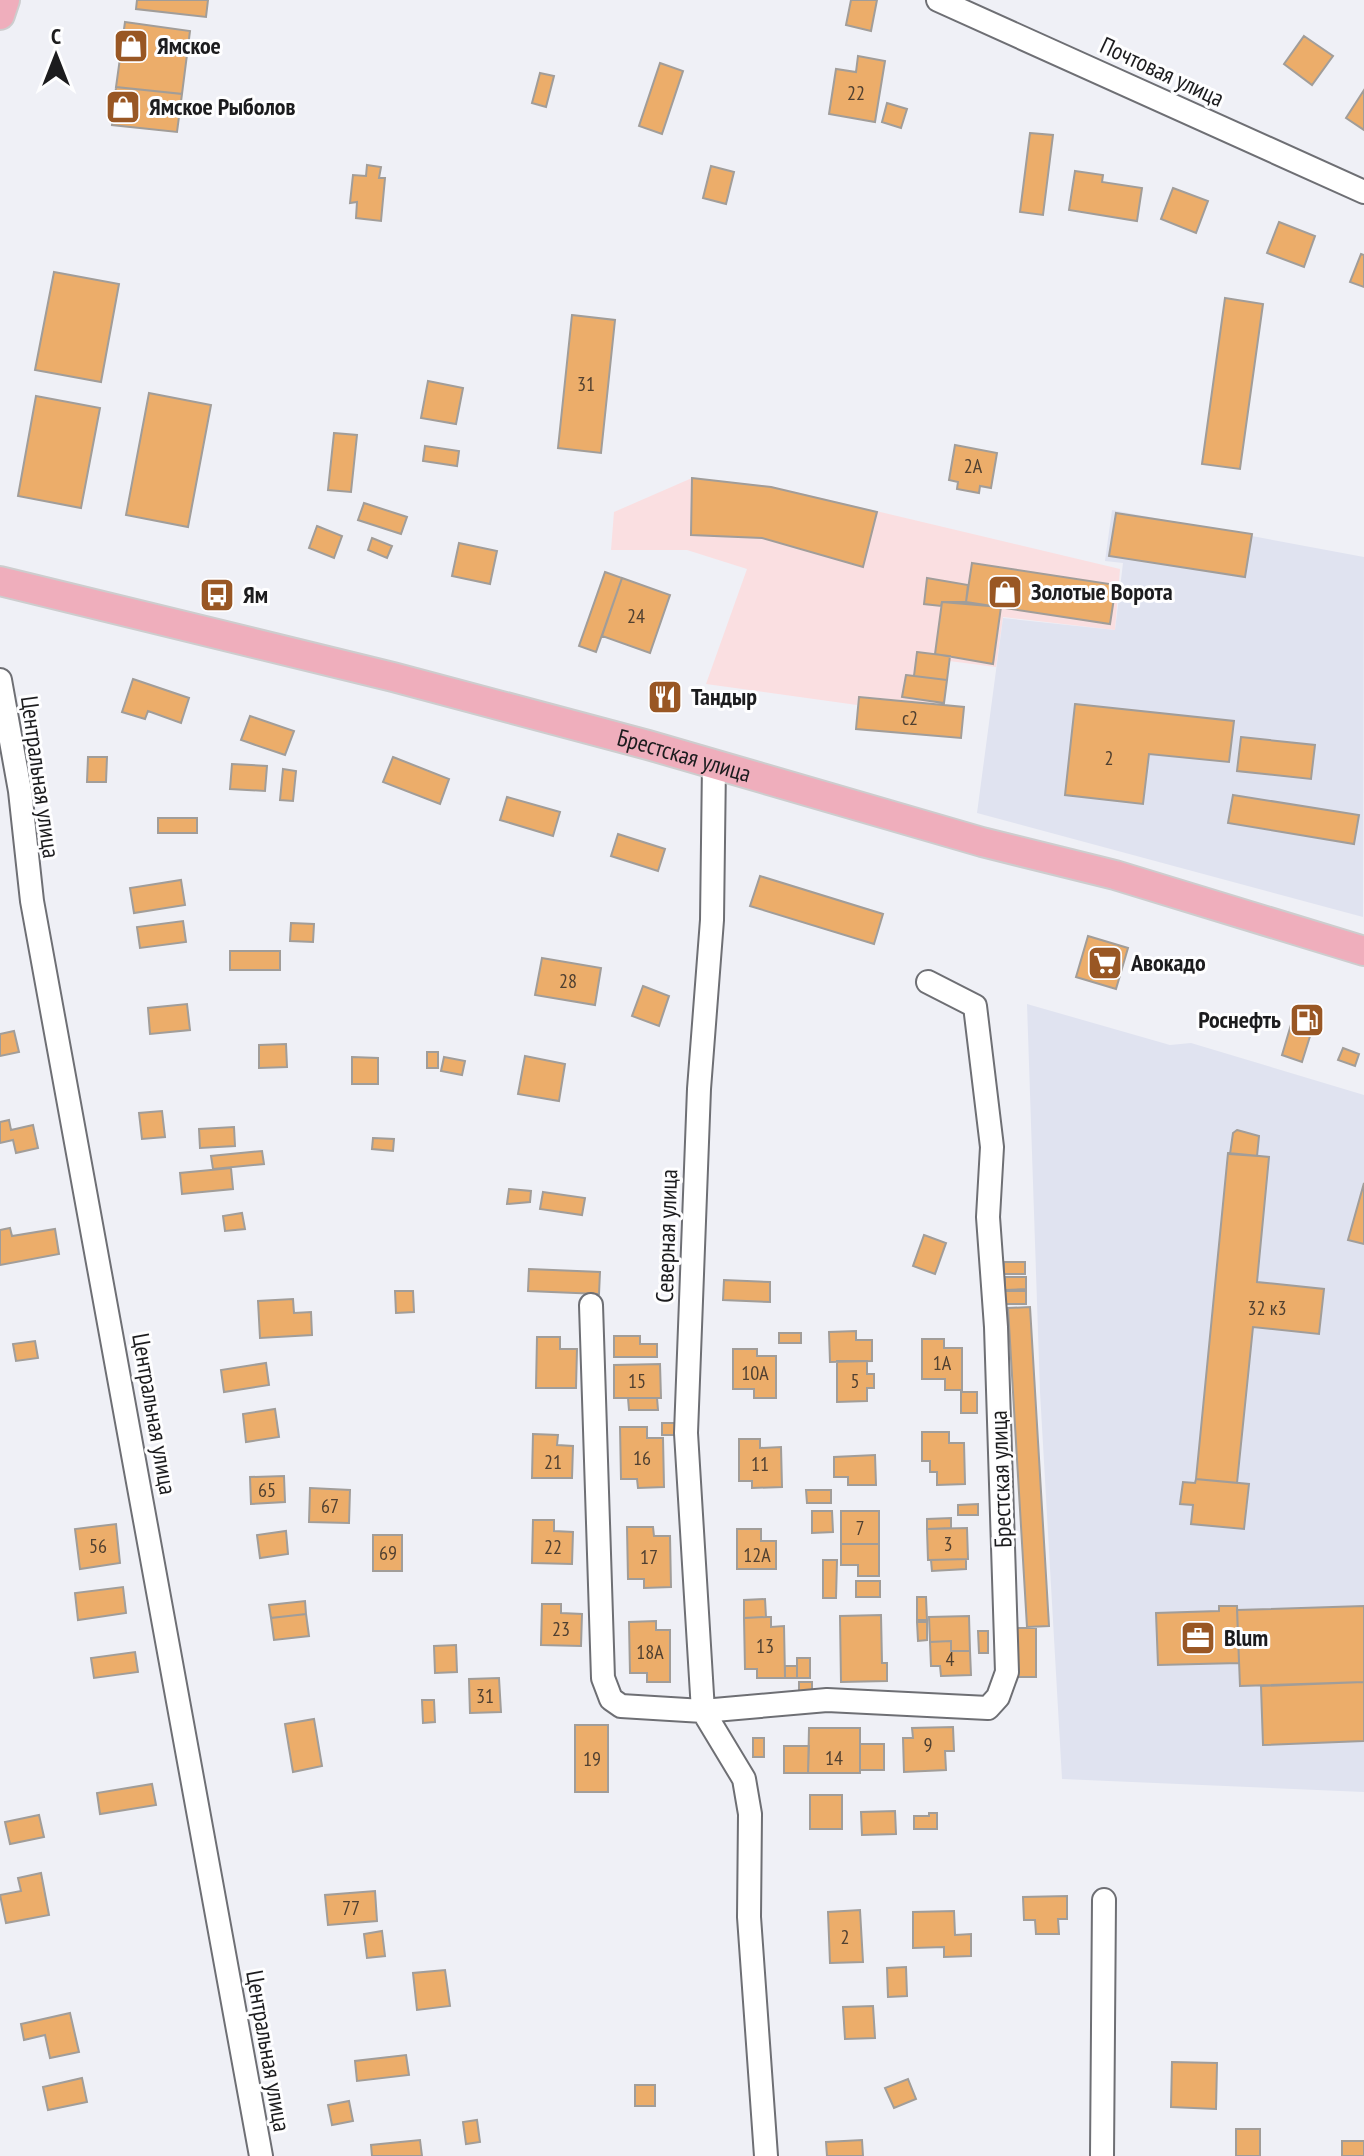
<svg xmlns="http://www.w3.org/2000/svg" width="1364" height="2156" font-family="'PT Sans Narrow',sans-serif">
	<style>
		.commercial { fill: #fadfe1 }
		.built { fill: #e0e3f0 }
		.building { fill: #ecad6a; stroke: #a19d99; stroke-width: 2 }
		.lines { fill: none; stroke-linecap: round; stroke-linejoin: round }
		.minor-casing { stroke: #6e6f74; stroke-width: 26 }
		.major-casing { stroke: #cdcdce; stroke-width: 32 }
		.minor { stroke: #fff; stroke-width: 22 }
		.major { stroke: #efaebc; stroke-width: 28 }
		.labels { text-anchor: middle; stroke-width: 6; stroke-linejoin: round; paint-order: stroke }
		.number-label { font-size: 20px; fill: #504031 }
		.poi-label { font-size: 24px; font-weight: bold; fill: #1c1c1e; stroke: #fefeff; text-anchor: start }
		.street-label { font-size: 24px; fill: #1c1c1e; stroke: #fefeff }
	</style>
	<rect width="100%" height="100%" fill="#eff0f6"/>
	<path class="commercial" d="M692 478 771 486 1120 569 1115 630 1003 617 996 667 949 661 944 704 858 696 857 705 706 684 747 569 687 550H611L614 512Z"/>
	<path class="built" d="M1112 510 1364 557 1363 917 977 813 1003 618 1115 630 1123 563 1105 561Z
		M1027 1004 1170 1045 1191 1043 1364 1095V1792L1062 1779 1040 1392Z"/>
	<path class="building" d="M137 0H208L206 17 136 9Z
		M851 0H877L871 31 846 25Z
		M125 22 190 31 182 94 116 87Z
		M1304 36 1333 56 1312 85 1284 64Z
		M858 56 885 61 875 122 829 114 836 69 856 72Z
		M660 63 683 71 662 134 639 126Z
		M540 73 554 76 546 107 532 103Z
		M116 87 182 94 177 132 112 125Z
		M1364 90V130L1346 118Z
		M887 103 907 109 901 128 882 122Z
		M1030 133 1053 135 1043 215 1020 212Z
		M367 165 381 167 379 178H385L381 221 356 218 357 202 350 203 353 175 366 176Z
		M711 166 734 172 726 204 703 198Z
		M1075 171 1103 175 1102 182 1142 188 1137 221 1069 210Z
		M1173 188 1208 201 1196 233 1161 219Z
		M1279 222 1315 236 1304 267 1267 253Z
		M1361 254 1364 255V287L1350 282Z
		M54 272 119 284 101 382 35 370Z
		M1225 298 1263 304 1240 469 1202 464Z
		M572 315 615 320 601 453 558 448Z
		M428 381 463 388 456 424 421 418Z
		M149 393 211 405 188 527 126 515Z
		M36 396 100 408 81 508 18 496Z
		M334 433 357 435 351 492 328 490Z
		M955 445 997 453 991 488 980 486 979 493 957 489 958 482 949 480Z
		M425 446 459 451 457 466 423 461Z
		M692 478 771 487 877 512 863 567 762 538 691 535Z
		M364 503 407 517 401 534 358 520Z
		M1116 513 1252 534 1245 577 1109 556Z
		M317 526 342 536 334 558 309 548Z
		M372 538 392 546 387 558 368 550Z
		M459 543 497 551 490 584 452 576Z
		M972 563 1116 585 1110 624 966 602Z
		M605 572 622 578 596 652 579 646Z
		M622 578 670 595 650 653 602 636Z
		M927 578 968 585 966 602H942L941 606 924 604Z
		M942 602 1001 607 993 664 935 654Z
		M917 652 950 656 947 680 914 676Z
		M906 675 947 680 944 703 902 697Z
		M133 679 189 698 181 723 148 711 145 719 122 712Z
		M859 697 964 707 961 738 856 729Z
		M1075 704 1234 721 1229 762 1149 754 1143 804 1065 795Z
		M250 716 294 731 285 755 241 740Z
		M1241 737 1315 745 1311 779 1237 771Z
		M88 757H107L106 782H87Z
		M393 757 449 779 440 804 383 782Z
		M232 764 267 766 265 791 230 789Z
		M283 769 296 771 293 801 280 800Z
		M1233 795 1359 815 1354 844 1228 823Z
		M507 797 560 812 553 836 500 820Z
		M158 818H197V833H158Z
		M618 834 665 849 658 871 611 856Z
		M760 876 883 914 874 944 750 906Z
		M181 880 185 905 134 913 130 888Z
		M183 921 186 942 140 948 137 927Z
		M291 923 314 924 313 942 290 941Z
		M1088 936 1128 948 1116 989 1076 977Z
		M230 951H280V970H230Z
		M542 958 601 968 595 1005 535 995Z
		M643 986 669 996 659 1026 632 1016Z
		M187 1004 190 1030 150 1034 148 1008Z
		M1295 1011 1316 1017 1302 1062 1282 1055Z
		M14 1031 19 1052 0 1056V1034Z
		M286 1044 287 1067 259 1068V1045Z
		M1343 1048 1359 1054 1355 1066 1338 1060Z
		M427 1052H438V1068H427Z
		M525 1056 565 1064 559 1101 518 1094Z
		M352 1057 378 1058V1084H352Z
		M444 1057 465 1061 462 1075 441 1071Z
		M162 1111 165 1137 142 1139 139 1113Z
		M9 1120 11 1130 33 1125 38 1148 16 1153 13 1140 0 1143V1122Z
		M234 1127 235 1146 200 1148 199 1129Z
		M1237 1130 1259 1136 1257 1156 1230 1154 1233 1133Z
		M373 1138 394 1139 393 1151 372 1149Z
		M262 1151 264 1164 213 1169 211 1156Z
		M1228 1153 1269 1157 1257 1282 1324 1289 1319 1334 1253 1327 1237 1483 1196 1479Z
		M231 1168 233 1189 182 1194 180 1173Z
		M1364 1183V1244L1348 1240Z
		M509 1189 531 1191 530 1202 507 1204Z
		M543 1192 585 1198 582 1215 540 1209Z
		M242 1213 245 1229 225 1231 223 1216Z
		M10 1228 12 1236 55 1229 59 1254 0 1265V1230Z
		M924 1235 946 1243 935 1274 913 1266Z
		M1004 1262H1025V1274H1004Z
		M529 1269 600 1272 599 1294 528 1291Z
		M1005 1277H1026V1289L1005 1290Z
		M724 1280 770 1282V1302L723 1300Z
		M395 1291H413L414 1312 396 1313Z
		M1004 1291H1026V1304H1004Z
		M293 1299 294 1313 311 1312 312 1335 260 1338 258 1301Z
		M1030 1307 1049 1626 1027 1627 1008 1308Z
		M856 1331V1340H872V1361L830 1362 829 1332Z
		M779 1333H801V1343H779Z
		M614 1336H640V1344H657V1357H614Z
		M537 1337H560V1349H577L576 1388H536Z
		M922 1339H944V1348H962V1390H945V1379H922Z
		M35 1341 38 1358 16 1361 13 1344Z
		M733 1349H757V1356H776V1398H754V1389H733Z
		M837 1361H867V1374H874V1388H867V1401L837 1402Z
		M266 1363 269 1385 224 1392 221 1370Z
		M660 1364 661 1398H614V1365Z
		M961 1392H977V1413H961Z
		M628 1398H657L658 1410H629Z
		M275 1409 279 1437 246 1442 243 1414Z
		M662 1423H680V1435H662Z
		M620 1427H647V1438H663L664 1487 638 1488 637 1479H621Z
		M922 1432H949V1443H964L965 1484 937 1485V1472H930V1461H922Z
		M533 1434 558 1435 557 1445 573 1446 572 1478H532Z
		M739 1439H760V1448L781 1447 782 1487 752 1488V1481H739Z
		M875 1455 876 1485H848V1477H834V1457Z
		M284 1476 285 1502 251 1504 250 1477Z
		M1196 1479 1249 1484 1244 1529 1191 1524 1193 1505 1180 1504 1183 1482 1195 1483Z
		M310 1488 350 1490 349 1523 309 1522Z
		M806 1490H831V1503H807Z
		M978 1504V1515H958V1505Z
		M812 1511H832L833 1532 812 1533Z
		M841 1511H879V1544H841Z
		M951 1518V1528L927 1529V1519Z
		M533 1520H554V1531L573 1532 572 1564 532 1563Z
		M116 1524 120 1563 80 1569 75 1529Z
		M627 1527H653L654 1536H670L671 1587 644 1588V1579H628Z
		M967 1528 968 1559 928 1560 927 1529Z
		M737 1529H761V1541H776V1569H737Z
		M286 1531 288 1554 260 1558 257 1535Z
		M373 1535H402V1571H373Z
		M841 1544H879V1576H858V1565H841Z
		M966 1559V1569L932 1571 931 1560Z
		M823 1560H837L836 1598H823Z
		M856 1581H880V1597H856Z
		M123 1587 126 1613 78 1620 75 1593Z
		M917 1597H926L927 1620H917Z
		M765 1599 766 1617 744 1618V1600Z
		M305 1601 306 1614 271 1618 269 1605Z
		M542 1604H561V1613L582 1614 581 1646 541 1645Z
		M1219 1606H1237L1239 1663 1158 1665 1156 1613 1219 1611Z
		M1364 1606V1682L1240 1686 1237 1610Z
		M306 1614 309 1636 274 1640 271 1618Z
		M881 1615 882 1663H887V1681L841 1682 840 1616Z
		M969 1616 970 1651H951V1641L930 1642 929 1617Z
		M766 1617H771V1627L784 1626 785 1678H757V1669H745L744 1618Z
		M656 1621V1630H670V1682H647V1673H630L629 1622Z
		M917 1622H927V1640L918 1641Z
		M1016 1628H1036V1677H1016Z
		M978 1631H988V1653H979Z
		M951 1641V1651H970L971 1675 941 1676 940 1666H931L930 1642Z
		M456 1645 457 1672 435 1673 434 1646Z
		M135 1652 138 1672 94 1678 91 1658Z
		M797 1658H810V1678H797Z
		M785 1666H797V1678H785Z
		M499 1678 501 1712 470 1713 469 1679Z
		M799 1682H812V1698H799Z
		M1364 1682V1741L1263 1745 1261 1686Z
		M422 1700H434L435 1722 423 1723Z
		M314 1719 322 1766 293 1772 285 1724Z
		M575 1725H608V1792H575Z
		M953 1727 954 1751H945L946 1770 904 1772 903 1738H913L912 1728Z
		M809 1728H860V1773H808Z
		M753 1738H764V1757H753Z
		M860 1744H884V1770H860Z
		M784 1746H809L808 1773H784Z
		M152 1784 156 1805 100 1814 97 1793Z
		M810 1795H842V1829H810Z
		M895 1811 896 1834 862 1835 861 1812Z
		M929 1813H937V1829H914V1816H929Z
		M39 1815 44 1837 10 1844 5 1822Z
		M41 1873 49 1915 6 1923 0 1895 21 1891 18 1878Z
		M375 1891 377 1921 328 1925 325 1895Z
		M1067 1896V1919H1058L1059 1934H1036L1035 1920H1024L1023 1897Z
		M860 1910 863 1962 830 1963 828 1912Z
		M954 1911 955 1935 971 1934V1956L944 1957V1947L913 1948V1912Z
		M382 1931 385 1956 367 1958 364 1934Z
		M906 1967 907 1996 888 1997 887 1968Z
		M445 1970 450 2006 417 2010 413 1973Z
		M873 2006 875 2038 845 2039 843 2007Z
		M70 2013 79 2052 50 2058 45 2035 24 2040 21 2024Z
		M406 2055 409 2075 357 2081 355 2061Z
		M1172 2062 1217 2063 1216 2109 1171 2107Z
		M82 2078 87 2102 48 2110 43 2087Z
		M908 2079 916 2099 894 2108 885 2088Z
		M635 2085H655V2106H635Z
		M349 2101 353 2121 332 2125 328 2105Z
		M477 2120 480 2142 466 2144 463 2122Z
		M1236 2129H1260V2156H1236Z
		M420 2140 422 2156H372L371 2145Z
		M862 2140 863 2156H827L826 2142Z
		M1342 2141H1364V2156H1342Z"/>
	<g class="lines">
		<g class="minor-casing">
			<path id="minor" d="M938 0 1364 192
				M0 680 20 791 32 901 261 2156
				M714 764 712 920 699 1089 686 1433 703 1711 744 1779 750 1814 749 1917 766 2156
				M591 1305 603 1678 611 1699 621 1706 703 1711 827 1700 988 1708 998 1697 1007 1672 996 1327 988 1217 992 1147 975 1006 928 982
				M1102 2156 1104 1900"/>
		</g>
		<g class="major-casing">
			<g id="major">
				<path d="M0 15 5 0"/>
				<path id="s1" d="M0 581 393 677 648 745 982 842 1115 875 1364 951"/>
			</g>
		</g>
		<use href="#minor" class="minor"/>
		<use href="#major" class="major"/>
	</g>
	<defs>
		<g id="shop-square" transform="scale(1.8)"><rect x="-9" y="-9" width="18" height="18" rx="4" fill="#995724" stroke="#fefeff"/><path d="M-5-2.5h2.3a2.7 3.5 0 0 1 5.4 0H5L5.5 6h-11ZM-1.5-2.5h3a1.5 2.3 0 0 0-3 0Z" fill="#fff"/></g>
		<g id="bus-square" transform="scale(1.8)"><rect x="-9" y="-9" width="18" height="18" rx="4" fill="#995724" stroke="#fefeff"/><path d="M-5-6H5V4H4V6H2V4H-2V6H-4V4H-5ZM-3.5-4V0h7V-4ZM-3.5 1.2v1.5H-2V1.2ZM2 1.2v1.5H3.5V1.2Z" fill="#fff"/></g>
		<g id="restaurant-square" transform="scale(1.8)"><rect x="-9" y="-9" width="18" height="18" rx="4" fill="#995724" stroke="#fefeff"/><path d="M-5-6h1v4h1v-4h1v4h1v-4h1v5L-1.5 .5V6h-2V.5L-5-1ZM5-6V6H3V1.5H1.5Q1.5-4 5-6Z" fill="#fff"/></g>
		<g id="supermarket-square" transform="scale(1.8)"><rect x="-9" y="-9" width="18" height="18" rx="4" fill="#995724" stroke="#fefeff"/><path d="M-6-5.5h2.5l.6 2H6L4.5 2H-2.5L-4.4-4H-6ZM-1.5 3.2a1.3 1.3 0 1 0 .1 0ZM3 3.2a1.3 1.3 0 1 0 .1 0Z" fill="#fff"/></g>
		<g id="fuel-square" transform="scale(1.8)"><rect x="-9" y="-9" width="18" height="18" rx="4" fill="#995724" stroke="#fefeff"/><path d="M-5.5-6h7V0h2V4h1.3V-2.5L3-4.5l.8-.8L6-3V5H2.5V1h-1V6h-7ZM-4.2-4.7v3.2H.2V-4.7Z" fill="#fff"/></g>
		<g id="office-square" transform="scale(1.8)"><rect x="-9" y="-9" width="18" height="18" rx="4" fill="#995724" stroke="#fefeff"/><path d="M-6-3h4V-5.5h4V-3h4V5H-6ZM-1-4.5V-3h2v-1.5ZM-6 0V1H6V0Z" fill="#fff"/></g>
	</defs>
	<g fill-rule="evenodd">
		<use href="#shop-square" x="131" y="46"/>
		<use href="#shop-square" x="123" y="107"/>
		<use href="#shop-square" x="1005" y="592"/>
		<use href="#bus-square" x="217" y="595"/>
		<use href="#restaurant-square" x="665" y="697"/>
		<use href="#supermarket-square" x="1105" y="963"/>
		<use href="#fuel-square" x="1307" y="1020"/>
		<use href="#office-square" x="1198" y="1638"/>
	</g>
	<g class="labels">
		<g class="number-label">
			<text x="856" y="100">22</text>
			<text x="586" y="391">31</text>
			<text x="973" y="473">2А</text>
			<text x="636" y="623">24</text>
			<text x="910" y="725">с2</text>
			<text x="1109" y="765">2</text>
			<text x="568" y="988">28</text>
			<text x="1267" y="1315">32 к3</text>
			<text x="942" y="1370">1А</text>
			<text x="755" y="1380">10А</text>
			<text x="637" y="1388">15</text>
			<text x="855" y="1388">5</text>
			<text x="642" y="1465">16</text>
			<text x="553" y="1469">21</text>
			<text x="760" y="1471">11</text>
			<text x="267" y="1497">65</text>
			<text x="330" y="1513">67</text>
			<text x="860" y="1535">7</text>
			<text x="948" y="1551">3</text>
			<text x="98" y="1553">56</text>
			<text x="553" y="1554">22</text>
			<text x="388" y="1560">69</text>
			<text x="757" y="1562">12А</text>
			<text x="649" y="1564">17</text>
			<text x="561" y="1636">23</text>
			<text x="765" y="1653">13</text>
			<text x="650" y="1659">18А</text>
			<text x="950" y="1666">4</text>
			<text x="485" y="1703">31</text>
			<text x="928" y="1752">9</text>
			<text x="834" y="1765">14</text>
			<text x="592" y="1766">19</text>
			<text x="351" y="1915">77</text>
			<text x="845" y="1944">2</text>
		</g>
		<g class="poi-label">
			<text x="157" y="54">Ямское</text>
			<text x="149" y="115">Ямское Рыболов</text>
			<text x="1031" y="600">Золотые Ворота</text>
			<text x="243" y="603">Ям</text>
			<text x="691" y="705">Тандыр</text>
			<text x="1131" y="971">Авокадо</text>
			<text x="1281" y="1028" text-anchor="end">Роснефть</text>
			<text x="1224" y="1646">Blum</text>
		</g>
		<g class="street-label">
			<text transform="translate(1162 72) rotate(25)" y="8">Почтовая улица</text>
			<text dy="8" stroke="none"><textPath href="#s1" startOffset="706">Брестская улица</textPath></text>
			<text transform="translate(40 777) rotate(82)" y="8">Центральная улица</text>
			<text transform="translate(667 1236) rotate(-88)" y="8">Северная улица</text>
			<text transform="translate(154 1414) rotate(80)" y="8">Центральная улица</text>
			<text transform="translate(1001 1479) rotate(-92)" y="8">Брестская улица</text>
			<text transform="translate(268 2051) rotate(80)" y="8">Центральная улица</text>
		</g>
	</g>
	<g transform="translate(56 56)" stroke="#fefeff" stroke-width="6" paint-order="stroke">
	<path d="M0-6L14 30L0 20L-14 30Z" fill="#1c1c1e"/>
	<text y="-12" font-size="22" font-weight="bold" text-anchor="middle" fill="#1c1c1e">С</text>
	</g>
</svg>
